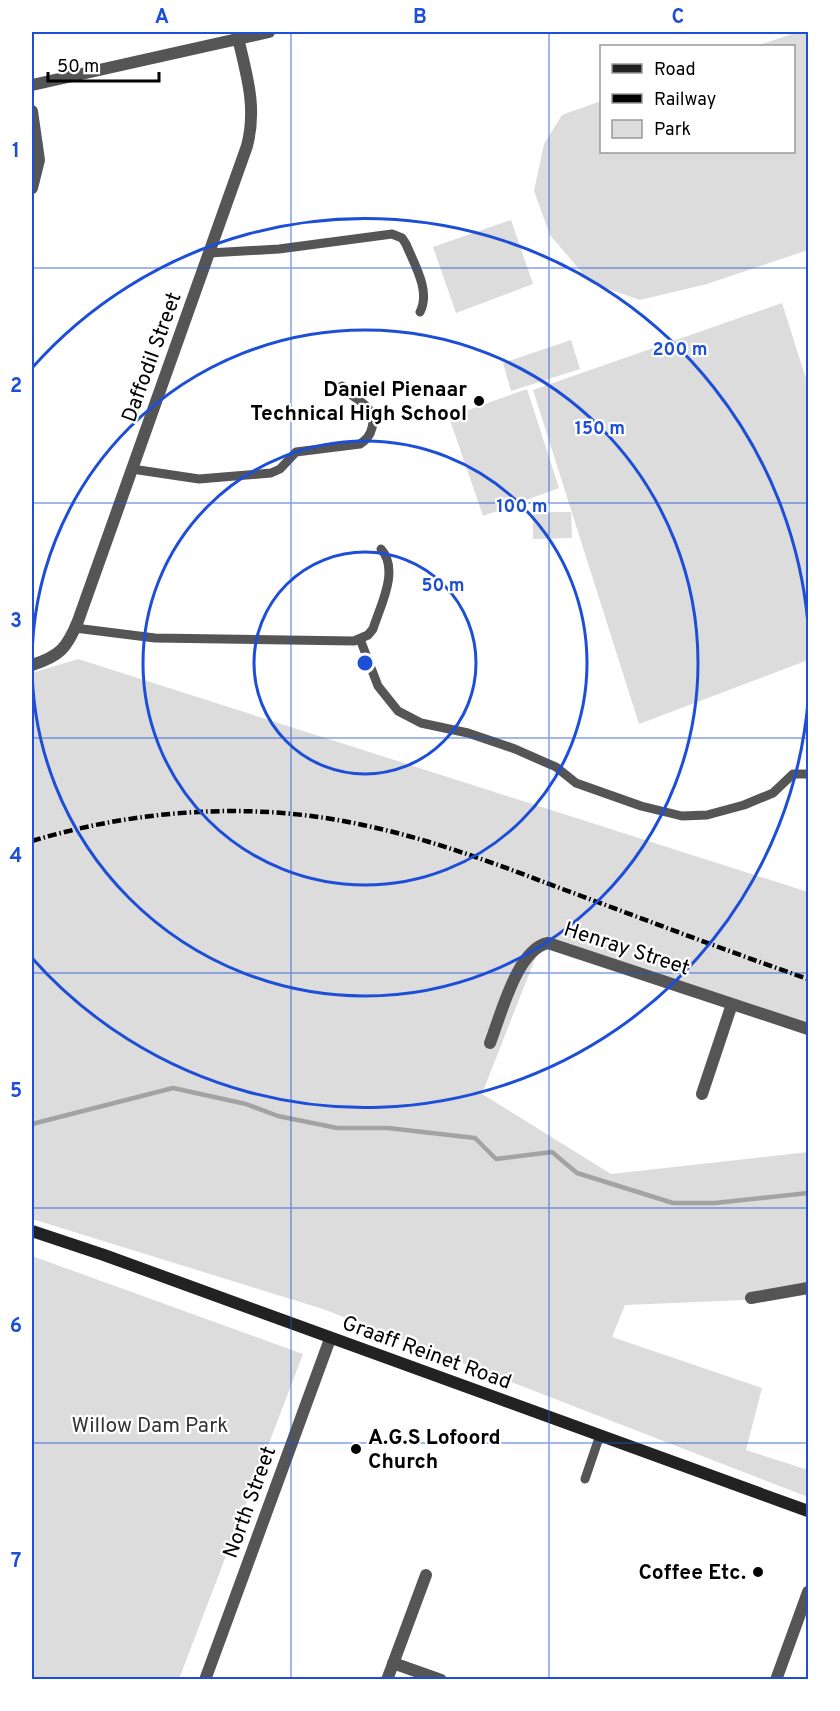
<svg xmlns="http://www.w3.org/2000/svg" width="840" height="1711" font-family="Overpass,sans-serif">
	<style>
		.green { fill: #dcdcdc }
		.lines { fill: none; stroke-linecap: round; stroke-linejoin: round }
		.stream { stroke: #a3a3a3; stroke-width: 4.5 }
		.service { stroke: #555; stroke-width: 9 }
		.minor { stroke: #555; stroke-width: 12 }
		.tertiary { stroke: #555; stroke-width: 12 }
		.secondary { stroke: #222; stroke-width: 12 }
		.rail { stroke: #000; stroke-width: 4.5; stroke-dasharray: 9 3 1.5 3; stroke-linecap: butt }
		.grid { fill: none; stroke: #1d4ed8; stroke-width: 1.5; stroke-opacity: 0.55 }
		.ring { fill: none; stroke: #1d4ed8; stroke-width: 3 }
		.poi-dot { fill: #000; stroke: #fff; stroke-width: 2 }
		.labels { text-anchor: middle; stroke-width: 4.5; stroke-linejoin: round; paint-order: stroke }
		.street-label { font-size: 21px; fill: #000; stroke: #fff }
		.poi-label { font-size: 21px; font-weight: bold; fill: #000; stroke: #fff; text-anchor: end }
		.park-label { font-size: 21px; fill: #333; stroke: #fff }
		.centre { fill: #1d4ed8; stroke: #fff; stroke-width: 3 }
		.ring-label { font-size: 18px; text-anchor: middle; font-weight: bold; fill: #1d4ed8; stroke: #fff; stroke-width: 4.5; stroke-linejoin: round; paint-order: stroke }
		.neatline { fill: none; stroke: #1d4ed8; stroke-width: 2 }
		.grid-label { font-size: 20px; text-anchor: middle; font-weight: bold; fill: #1d4ed8 }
	</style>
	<rect width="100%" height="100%" fill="#fff"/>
	<path class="green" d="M798 32H808V250L707 284 640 300 591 283 550 235 534 191 544 144 562 115 601 101 602 152H794V46H756Z
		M511 220 533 284 456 313 433 247Z
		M782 303 808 385V660L639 724 533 390Z
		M571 340 580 369 511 391 503 363Z
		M527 389 559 488 483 516 449 417Z
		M533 512H571L572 538 533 539Z
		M78 659 808 892V1027L542 941 482 1094 611 1174 808 1152V1292L745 1300 625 1305 612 1337 762 1388 746 1450 808 1470V1497L323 1309 32 1219V673Z
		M32 1256 303 1354 179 1679H32Z"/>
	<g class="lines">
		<path class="stream" d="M32 1124 173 1088 246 1104 278 1116 337 1128H388L475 1138 496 1159 552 1152 577 1173 673 1203H715L808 1193"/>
		<path class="service" d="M209 253 279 249 392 234 402 238 406 244C414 264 431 291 420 312
			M132 469 199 479 271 473 280 469 296 452 360 444C372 437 378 419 367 407 359 398 349 396 342 386
			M75 628 155 638 354 641 368 635 373 629C380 606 400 570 381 549
			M360 639 378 686 398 711 421 723 468 733 515 749 556 767 576 783 641 806 682 816 707 815 744 805 773 793 793 774H808
			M585 1479 600 1435"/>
		<path class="minor" d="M32 85 269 32
			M32 111 39 160 32 188
			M32 665C60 656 67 648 78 621L247 146C257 108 247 76 238 38
			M490 1043C501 1015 517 949 548 943L808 1029
			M702 1094 732 1004
			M751 1298 808 1288
			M393 1663 441 1680
			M387 1680 426 1575
			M776 1680 808 1592"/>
		<path class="tertiary" d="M205 1680 330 1339"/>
		<path class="secondary" d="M32 1231 104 1255 808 1511"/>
		<path class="rail" d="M32 841C138 809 255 801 363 825 430 839 494 863 557 887 641 918 724 950 808 979"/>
	</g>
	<path class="grid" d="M291 32V1680M549 32V1680M32 268H808M32 503H808M32 738H808M32 973H808M32 1208H808M32 1443H808"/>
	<g class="ring">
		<circle cx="365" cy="663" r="111"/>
		<circle cx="365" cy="663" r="222"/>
		<circle cx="365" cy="663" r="333"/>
		<path d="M808 702A445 445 0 0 1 32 958M32 368A445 445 0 0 1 808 624"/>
	</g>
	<g class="poi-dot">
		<circle cx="479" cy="401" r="6"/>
		<circle cx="356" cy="1449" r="6"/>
		<circle cx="758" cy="1572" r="6"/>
	</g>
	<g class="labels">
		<g class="street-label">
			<text transform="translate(151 357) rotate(-70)" y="7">Daffodil Street</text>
			<text transform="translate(627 948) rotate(18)" y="7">Henray Street</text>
			<text transform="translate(427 1352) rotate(20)" y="7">Graaff Reinet Road</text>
			<text transform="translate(249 1502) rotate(-70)" y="7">North Street</text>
		</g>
		<g class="poi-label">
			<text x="467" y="396">Daniel Pienaar<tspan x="467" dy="24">Technical High School</tspan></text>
			<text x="368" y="1444" text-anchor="start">A.G.S Lofoord<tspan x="368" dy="24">Church</tspan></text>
			<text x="746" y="1579">Coffee Etc.</text>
		</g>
		<g class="park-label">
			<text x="150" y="1432">Willow Dam Park</text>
		</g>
	</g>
	<circle cx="365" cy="663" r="9" class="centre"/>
	<g class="ring-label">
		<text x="680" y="355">200 m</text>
		<text x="600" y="434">150 m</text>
		<text x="522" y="512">100 m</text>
		<text x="443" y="591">50 m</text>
	</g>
	<rect width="840" height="1711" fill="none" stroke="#ffffff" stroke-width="66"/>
	<rect x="600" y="45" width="195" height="108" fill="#ffffff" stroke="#999999" stroke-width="1.5"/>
	<rect x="612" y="64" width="30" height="9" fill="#222222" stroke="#999999" stroke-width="1.5"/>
	<text x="654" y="75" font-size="18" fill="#000000">Road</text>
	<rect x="612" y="94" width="30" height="9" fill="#000000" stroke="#999999" stroke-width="1.5"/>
	<text x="654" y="105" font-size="18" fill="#000000">Railway</text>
	<rect x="612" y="120" width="30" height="18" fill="#dcdcdc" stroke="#999999" stroke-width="1.5"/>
	<text x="654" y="135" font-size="18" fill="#000000">Park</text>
	<path d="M48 72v9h111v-9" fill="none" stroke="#000000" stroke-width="3"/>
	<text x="57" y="72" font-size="18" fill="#000000" stroke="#ffffff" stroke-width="4.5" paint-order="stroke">50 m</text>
	<rect x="33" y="33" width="774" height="1645" class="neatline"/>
	<g class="grid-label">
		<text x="162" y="23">A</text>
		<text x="420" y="23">B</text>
		<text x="678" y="23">C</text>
		<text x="16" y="157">1</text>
		<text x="16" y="392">2</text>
		<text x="16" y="627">3</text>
		<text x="16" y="862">4</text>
		<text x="16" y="1097">5</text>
		<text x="16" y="1332">6</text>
		<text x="16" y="1567">7</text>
	</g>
</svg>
